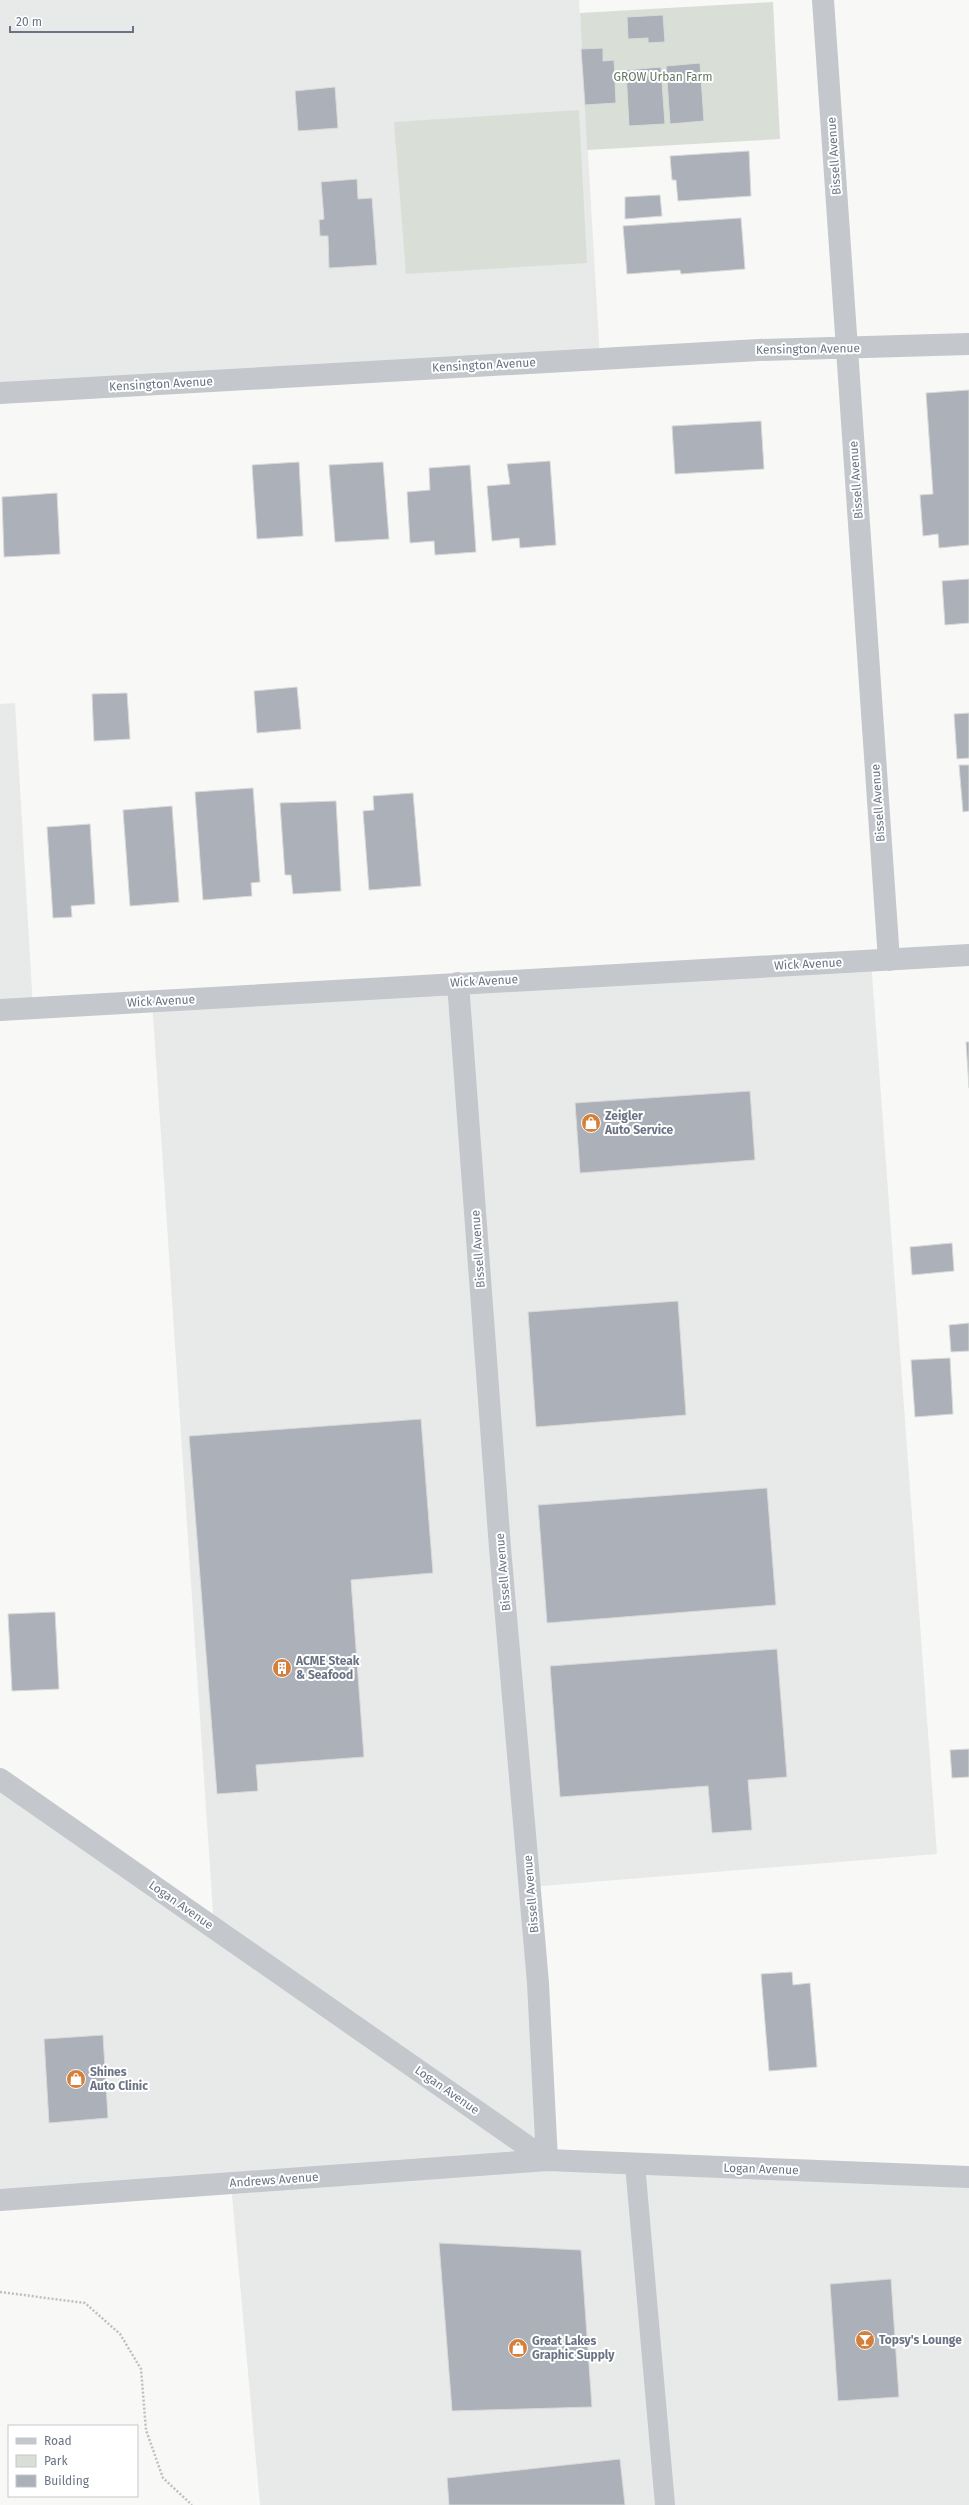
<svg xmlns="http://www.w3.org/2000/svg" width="969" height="2505" font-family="'Fira Sans',sans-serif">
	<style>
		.built { fill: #e8e9e9 }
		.green { fill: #d9dfd7 }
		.building { fill: #acb0b8; stroke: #d9dad8 }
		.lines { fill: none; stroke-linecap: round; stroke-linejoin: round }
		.path { stroke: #bebfc2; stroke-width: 2.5; stroke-dasharray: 2 2; stroke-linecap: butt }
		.service { stroke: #c4c7cb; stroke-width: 20 }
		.minor { stroke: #c4c7cb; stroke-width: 22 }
		.tertiary { stroke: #c4c7cb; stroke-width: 22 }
		.labels { text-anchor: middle; stroke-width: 4; stroke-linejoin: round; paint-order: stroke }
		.park-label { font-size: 12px; fill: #647764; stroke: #fff }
		.street-label { font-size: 12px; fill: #6a7384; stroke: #fff }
		.poi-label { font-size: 12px; font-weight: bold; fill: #6a7384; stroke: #fff; text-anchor: start }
	</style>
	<rect width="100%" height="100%" fill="#f8f8f6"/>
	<path class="built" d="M0 0H579L600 359 0 393Z
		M15 703 33 1008 0 1010V704Z
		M871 960 937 1854 530 1887 547 2160 969 2177V2505H260L231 2184 0 2200V1779L214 1927 152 1001Z"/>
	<path class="green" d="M773 2 780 139 587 150 580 13Z
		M579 110 587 263 406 274 394 122Z"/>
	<path class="building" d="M663 15 665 42 648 43V38L628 39 627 17Z
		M603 48V61L614 60 616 103 585 105 581 49Z
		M700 63 704 121 670 124 666 66Z
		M661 67 665 124 629 126 626 70Z
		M335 87 338 128 298 131 295 91Z
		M749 151 751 196 678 201 676 180H672L670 156Z
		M357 179 358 199 372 198 377 265 329 268 328 236H320L319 220 324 219 321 182Z
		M660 195 662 216 625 219V197Z
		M741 218 745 269 681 274 680 270 627 274 623 226Z
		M969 390V545L939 548 938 534 923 536 920 495 933 494 926 393Z
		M761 421 764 469 675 474 672 426Z
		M550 461 556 545 520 548 519 538 492 541 487 486 510 484 507 464Z
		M299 462 303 536 257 539 252 465Z
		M383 462 389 539 335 542 329 465Z
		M470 465 476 552 435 555 434 541 410 543 407 492 430 490 429 468Z
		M57 493 60 554 4 557 2 497Z
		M969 579V623L945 625 942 581Z
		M297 687 301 729 257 733 254 691Z
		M127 693 130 739 94 741 92 694Z
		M969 713V758L957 759 954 714Z
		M959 765H969V811L963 812Z
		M253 788 260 882 251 883 252 896 203 900 195 792Z
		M413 793 421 886 369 890 363 811 374 810 373 796Z
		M336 801 341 891 293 894 291 875H285L280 803Z
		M172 806 179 902 130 906 123 810Z
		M90 824 95 904 71 906 72 917 53 918 47 827Z
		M966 1042H969V1088Z
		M750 1091 755 1160 580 1173 575 1103Z
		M952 1243 954 1271 912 1275 910 1247Z
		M678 1301 686 1415 536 1427 528 1312Z
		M969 1323V1351L951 1352 949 1325Z
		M950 1358 953 1414 915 1417 911 1360Z
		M421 1419 433 1573 351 1580 364 1757 256 1765 258 1791 217 1794 189 1436Z
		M767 1488 776 1605 547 1623 538 1505Z
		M55 1612 59 1689 12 1691 8 1614Z
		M777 1649 787 1777 748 1780 752 1830 712 1833 708 1786 560 1797 550 1666Z
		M969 1749V1777L952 1778 950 1750Z
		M792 1972 793 1985 810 1983 817 2067 769 2071 761 1974Z
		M103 2035 108 2118 49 2123 44 2039Z
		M439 2243 581 2250 592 2407 452 2411Z
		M891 2279 899 2397 838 2401 830 2284Z
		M620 2459 625 2505H449L447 2478Z"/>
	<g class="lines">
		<path class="path" d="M0 2292 85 2303 120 2334 141 2369 146 2430 163 2478 192 2505"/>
		<path class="service" d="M635 2164 665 2505"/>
		<path class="minor" d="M823 0 889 960
			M0 393 759 350 969 344
			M458 983 500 1548 538 1983 547 2160
			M0 1010 969 955"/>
		<path class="tertiary" d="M0 1779 547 2160 969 2177
			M0 2200 547 2160"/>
	</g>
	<defs>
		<g id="shop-disc" transform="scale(1)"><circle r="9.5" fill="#d47f3a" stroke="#fff"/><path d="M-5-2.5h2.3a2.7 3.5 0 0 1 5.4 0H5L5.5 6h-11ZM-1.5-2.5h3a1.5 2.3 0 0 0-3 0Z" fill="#fff"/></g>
		<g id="building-disc" transform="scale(1)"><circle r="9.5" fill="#d47f3a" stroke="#fff"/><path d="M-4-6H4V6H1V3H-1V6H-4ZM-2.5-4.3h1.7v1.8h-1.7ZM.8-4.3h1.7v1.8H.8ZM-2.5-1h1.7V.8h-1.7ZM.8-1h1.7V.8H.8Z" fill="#fff"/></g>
		<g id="bar-disc" transform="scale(1)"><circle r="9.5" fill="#d47f3a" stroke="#fff"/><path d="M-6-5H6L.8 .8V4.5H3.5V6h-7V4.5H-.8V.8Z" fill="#fff"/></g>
	</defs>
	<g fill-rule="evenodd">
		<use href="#shop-disc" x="591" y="1123"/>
		<use href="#building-disc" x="282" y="1668"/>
		<use href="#shop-disc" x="76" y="2079"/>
		<use href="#bar-disc" x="865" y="2340"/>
		<use href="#shop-disc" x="518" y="2348"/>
	</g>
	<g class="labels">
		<g class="park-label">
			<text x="663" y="81">GROW Urban Farm</text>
		</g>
		<g class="street-label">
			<text transform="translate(834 156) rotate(-94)" y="4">Bissell Avenue</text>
			<text transform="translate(808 349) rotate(-1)" y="4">Kensington Avenue</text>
			<text transform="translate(484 365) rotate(-3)" y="4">Kensington Avenue</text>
			<text transform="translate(161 384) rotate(-3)" y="4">Kensington Avenue</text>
			<text transform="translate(856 480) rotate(-94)" y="4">Bissell Avenue</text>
			<text transform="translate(878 803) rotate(-94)" y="4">Bissell Avenue</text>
			<text transform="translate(808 964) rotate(-3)" y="4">Wick Avenue</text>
			<text transform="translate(484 981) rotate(-3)" y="4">Wick Avenue</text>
			<text transform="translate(161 1001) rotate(-3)" y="4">Wick Avenue</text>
			<text transform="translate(478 1249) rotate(-94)" y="4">Bissell Avenue</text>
			<text transform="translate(503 1572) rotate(-95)" y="4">Bissell Avenue</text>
			<text transform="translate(531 1894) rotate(-95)" y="4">Bissell Avenue</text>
			<text transform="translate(181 1905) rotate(35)" y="4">Logan Avenue</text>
			<text transform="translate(447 2090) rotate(35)" y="4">Logan Avenue</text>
			<text transform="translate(761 2169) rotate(2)" y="4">Logan Avenue</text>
			<text transform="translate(274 2180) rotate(-4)" y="4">Andrews Avenue</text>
		</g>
		<g class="poi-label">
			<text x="605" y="1120">Zeigler<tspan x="605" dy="14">Auto Service</tspan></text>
			<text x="296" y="1665">ACME Steak<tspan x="296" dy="14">&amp; Seafood</tspan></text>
			<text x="90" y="2076">Shines<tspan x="90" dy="14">Auto Clinic</tspan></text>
			<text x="879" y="2344">Topsy's Lounge</text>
			<text x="532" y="2345">Great Lakes<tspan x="532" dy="14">Graphic Supply</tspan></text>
		</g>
	</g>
	<rect x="8" y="2425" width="130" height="72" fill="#ffffff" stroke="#c3c7ce"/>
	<rect x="16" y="2438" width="20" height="6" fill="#c4c7cb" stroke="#c3c7ce"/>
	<text x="44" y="2445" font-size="12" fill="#6a7384">Road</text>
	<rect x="16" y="2455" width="20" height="12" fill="#d9dfd7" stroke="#c3c7ce"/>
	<text x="44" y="2465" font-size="12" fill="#6a7384">Park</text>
	<rect x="16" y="2475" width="20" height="12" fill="#acb0b8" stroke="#c3c7ce"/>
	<text x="44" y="2485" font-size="12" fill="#6a7384">Building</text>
	<path d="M10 26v6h123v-6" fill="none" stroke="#6a7384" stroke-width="2"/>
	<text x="16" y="26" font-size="12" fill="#6a7384" stroke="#ffffff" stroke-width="3" paint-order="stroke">20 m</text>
</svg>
